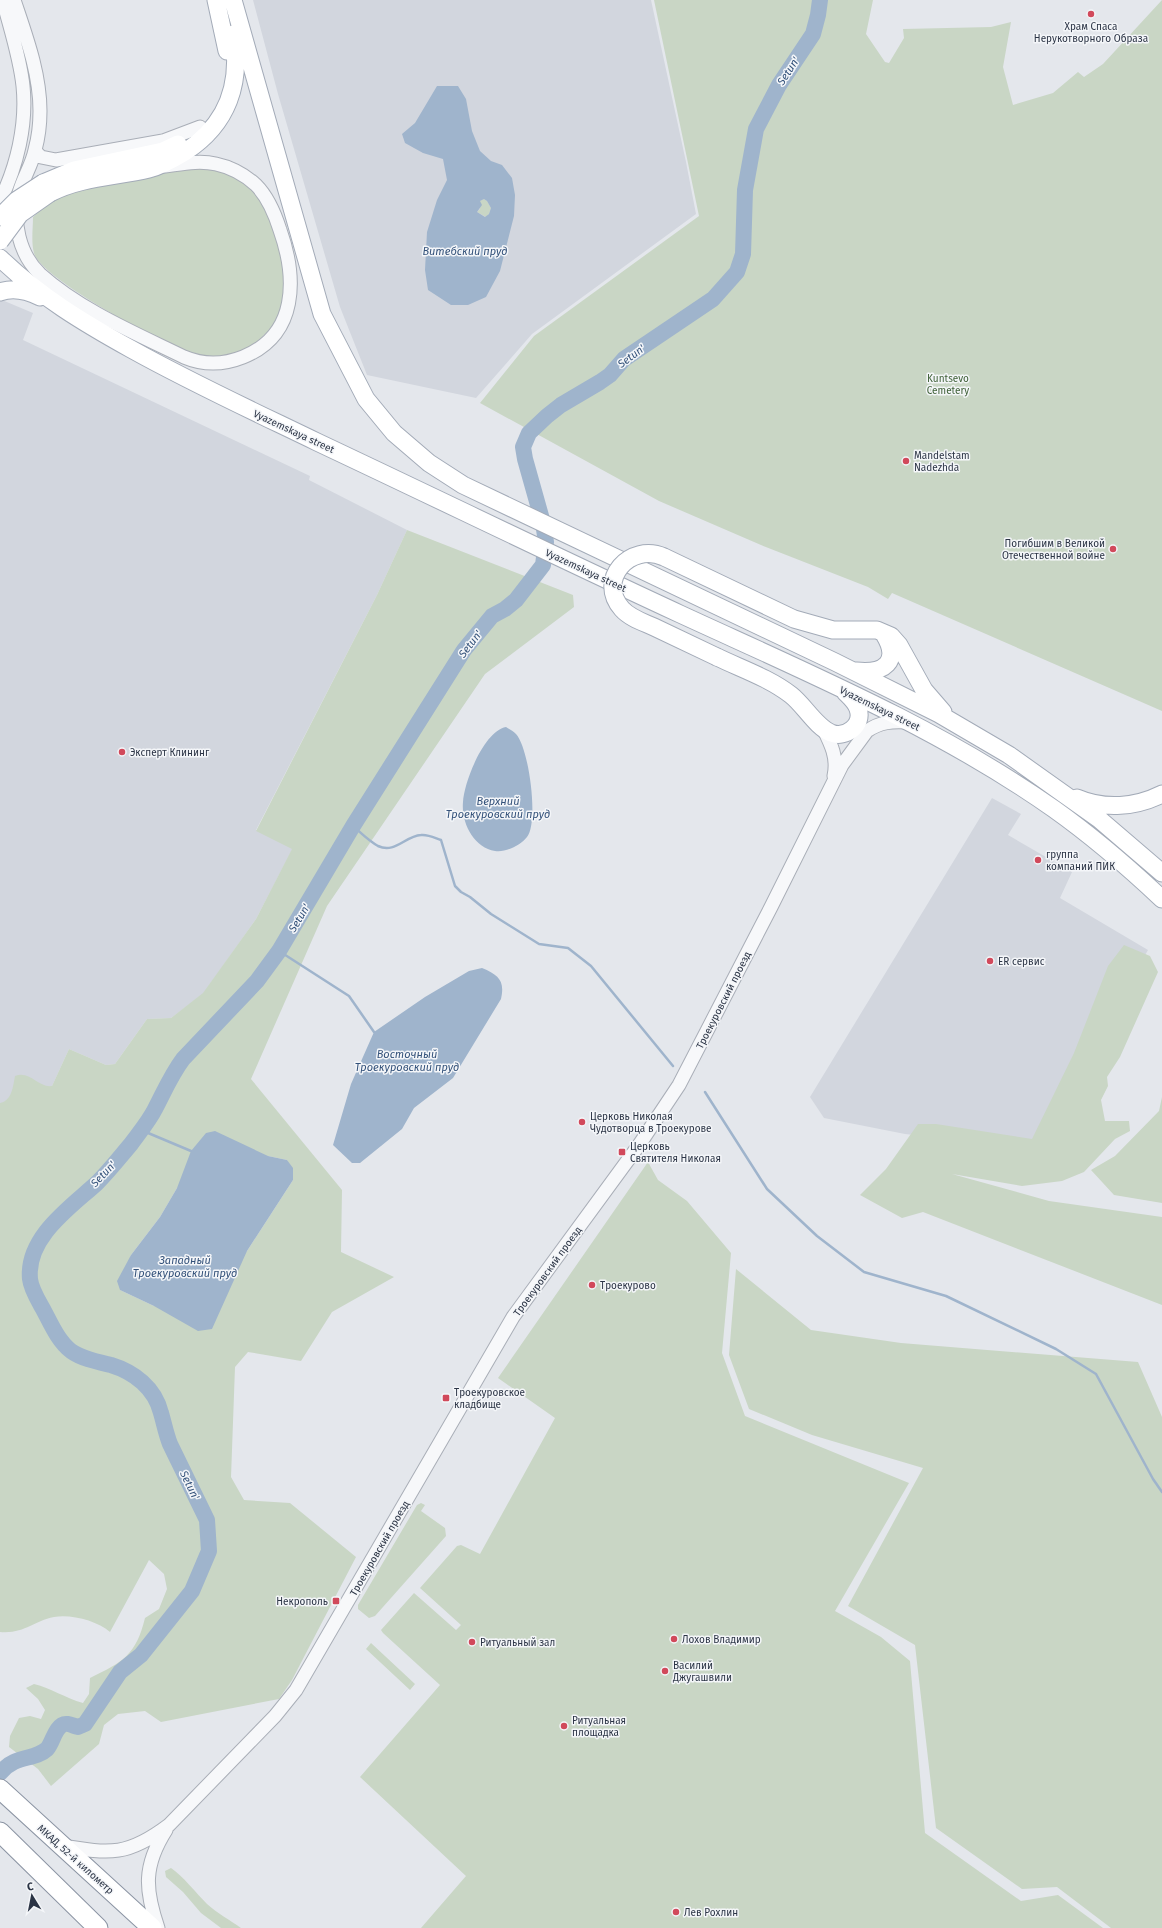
<svg xmlns="http://www.w3.org/2000/svg" width="1162" height="1928" font-family="'Fira Sans',sans-serif">
	<style>
		.built { fill: #d2d6de }
		.green { fill: #c9d6c5; fill-rule: evenodd }
		.water { fill: #9fb4cc; fill-rule: evenodd }
		.lines { fill: none; stroke-linecap: round; stroke-linejoin: round }
		.stream { stroke: #9fb4cc; stroke-width: 2.5 }
		.river { stroke: #9fb4cc; stroke-width: 16 }
		.minor-casing { stroke: #a9aeb7; stroke-width: 15 }
		.major-casing { stroke: #a3abb8; stroke-width: 19 }
		.highway-casing { stroke: #8b94a3; stroke-width: 21 }
		.minor { stroke: #f7f8fa; stroke-width: 13 }
		.major { stroke: #fff; stroke-width: 17 }
		.highway { stroke: #fff; stroke-width: 19 }
		.major-bridge-casing { stroke: #a3abb8; stroke-width: 19; stroke-linecap: butt }
		.major-bridge { stroke: #fff; stroke-width: 17 }
		.poi-dot { fill: #d1495b; stroke: #f4f6f9; stroke-width: 1.5 }
		.labels { text-anchor: middle; stroke-width: 3; stroke-linejoin: round; paint-order: stroke }
		.poi-label { font-size: 10px; fill: #2b3445; stroke: #f4f6f9; text-anchor: start }
		.park-label { font-size: 10px; fill: #3f6138; stroke: #f4f6f9 }
		.street-label { font-size: 10px; fill: #2b3445; stroke: #f4f6f9 }
		.water-label { font-size: 11px; font-style: italic; fill: #34527a; stroke: #f4f6f9 }
	</style>
	<rect width="100%" height="100%" fill="#e4e7ec"/>
	<path class="built" d="M253 0H651L686 162 696 214 532 334 476 398 367 375 340 307 278 94Z
		M2 300 33 313 23 340 310 476 309 480 407 530 377 595 256 830 293 848 256 919 203 994 171 1018 147 1019 115 1064 106 1065 69 1049 31 1132 0 1118V301Z
		M992 798 1021 814 1008 835 1072 872 1060 898 1148 950 1036 1148 905 1134 824 1118 810 1097Z"/>
	<path class="green" d="M654 0H873L866 34 885 62 889 63 904 38 903 29 991 27 1011 22 1003 67 1013 105 1053 93 1078 72 1084 77 1103 64 1162 0V711L892 593 888 599 868 587 761 545 659 501 480 403 534 336 699 216Z
		M196 167C211 168 236 173 247 183 254 191 265 203 269 212 273 221 275 232 277 242 288 282 293 310 258 341 249 349 233 357 220 358 187 359 133 326 104 309 89 300 38 269 34 253 31 242 33 228 33 217L48 203 81 189Z
		M484 199 487 201 491 208 489 214 486 217 477 212 480 209V201Z
		M407 530 573 595 574 607 485 674 327 906 251 1079 342 1190 341 1252 394 1277 332 1312 301 1361 248 1352 235 1367 231 1477 244 1500 290 1503 356 1557 292 1680 279 1699 161 1722 145 1711 118 1714 104 1725 99 1744 51 1786 38 1769 9 1747 10 1736 19 1718 30 1716 41 1719 45 1710 38 1699 26 1688 34 1684C51 1688 65 1698 83 1703L89 1694 90 1678C123 1662 136 1655 145 1618L159 1609 167 1589 164 1574 149 1560 110 1632C97 1621 72 1614 54 1617 33 1621 25 1634 0 1632V1103C12 1101 13 1086 15 1076 30 1070 38 1088 52 1086L69 1049 106 1065 115 1064 147 1019 171 1018 203 993 256 919 292 849 256 831 377 595ZM268 1156 287 1160 293 1180 247 1251 154 1306 120 1290 131 1255 160 1217 177 1188Z
		M1124 945 1150 956 1158 972 1120 1057 1107 1077 1108 1086 1101 1100 1105 1121H1129L1130 1131 1115 1139 1084 1172 1062 1181 1022 1186 952 1174 1049 1201 1162 1217V1305L923 1212 902 1218 860 1195 886 1169 918 1124H936L1032 1139 1074 1053 1108 966Z
		M1162 1097V1203L1114 1195 1091 1170 1115 1156 1159 1111Z
		M648 1162 658 1180 687 1201 731 1253 722 1353 745 1416 909 1483 835 1611 881 1637 910 1661 925 1833 1021 1901 1058 1895 1103 1928H421L466 1876 360 1777 440 1685 383 1633 381 1630 414 1593 456 1630 461 1625 420 1588 457 1546 461 1545 480 1554 555 1418 498 1378Z
		M736 1269 811 1330 901 1343 1138 1362 1162 1417V1928H1111L1057 1887 1022 1889 936 1828 915 1645 848 1606 923 1468 812 1435 749 1409 729 1355Z
		M421 1503 425 1505 421 1511 445 1528 446 1536 375 1616 369 1618 358 1609V1605L417 1505Z
		M371 1643 415 1684 410 1690 366 1649Z
		M171 1868C182 1875 197 1894 207 1904 217 1913 230 1920 241 1928H221L201 1913 183 1892 166 1877 165 1871Z"/>
	<path class="water" d="M437 86H458L466 99 472 131 480 151 491 161 502 165 512 178 515 195 514 216 500 271 486 297 468 305H451L428 290 425 270 427 232 437 200 447 180 443 159 423 153 405 143 402 134 415 123ZM484 199 487 201 491 208 489 214 485 217 477 212 482 205 480 201Z
		M506 727C509 729 513 731 516 734 529 748 539 822 527 837 521 845 505 853 495 851 474 848 461 823 463 802 464 782 484 731 506 727Z
		M482 968C499 975 505 981 501 999L453 1078 414 1108 402 1129 360 1163H352L333 1145 351 1084 374 1032 425 997 469 971Z
		M215 1131 268 1156 287 1160 293 1168V1180L247 1251 212 1329 198 1331 154 1306 120 1290 117 1281 131 1255 160 1217 177 1188 191 1151 206 1133Z"/>
	<g class="lines">
		<path class="stream" d="M353 826C361 833 369 841 378 846 395 854 405 836 421 835 428 834 435 838 441 840L455 886 461 892 470 897 491 914 539 944 568 948 591 966 673 1066
			M279 951 349 996 374 1032
			M705 1092 767 1189 817 1236 864 1272 946 1296 1056 1349 1096 1374 1153 1479 1162 1492
			M141 1130 191 1151"/>
		<path class="river" d="M0 1773C16 1754 34 1761 47 1749 53 1742 54 1730 62 1725 67 1722 73 1726 78 1727L85 1724 120 1672 141 1655 192 1591 209 1551 207 1520 170 1444C166 1434 164 1423 161 1413 155 1388 134 1372 111 1365 98 1362 82 1359 71 1351 58 1341 51 1324 43 1309 38 1300 31 1289 30 1279 26 1237 71 1207 97 1183 109 1171 120 1157 131 1144 139 1133 149 1121 155 1109 164 1092 171 1075 183 1059L257 981 279 951 353 826 464 650 492 616 505 609 516 600 543 565 546 542 543 523 525 459 523 447 529 433 547 416 561 405 600 382 610 375 624 359 713 299 737 272 743 254 745 190 756 129 779 85 813 34 818 15 820 0"/>
		<g class="minor-casing">
			<path id="minor" d="M14 0C26 36 40 73 40 111 40 123 38 139 35 150 32 165 23 178 19 193 12 221 19 254 40 274 80 310 137 334 184 357 203 365 223 365 243 357 298 335 297 278 280 230 275 214 268 197 256 185 245 175 230 167 216 164 199 160 181 164 165 166
				M35 151 41 157 56 160 163 141 200 127
				M0 201C17 166 27 125 23 86 20 57 10 28 3 0
				M823 728C831 744 838 758 834 776
				M62 1846C111 1854 128 1856 169 1825L275 1716 296 1690 513 1317 639 1145 679 1085 771 907 842 765 867 731C880 722 892 721 907 722
				M158 1928C145 1890 143 1866 166 1830"/>
		</g>
		<g class="major-casing">
			<path id="major" d="M216 0 227 51
				M233 0 322 314 366 399 394 433 429 463 463 485 835 662 939 714 1009 755 1099 819 1162 873
				M43 183 74 170 163 151 178 144
				M50 193C81 177 115 177 149 169 161 166 175 158 185 152 228 124 242 83 233 34
				M0 258C39 296 84 323 131 349 192 383 255 412 317 442 438 499 559 558 680 614 808 673 939 728 1054 809 1092 836 1128 867 1162 899
				M0 292C14 287 28 291 40 297
				M664 557 794 619 833 630H877L891 636 899 645 924 690 943 712
				M717 657C742 669 769 678 791 695 804 705 816 727 831 733 845 739 864 725 858 709 856 702 850 697 845 692
				M856 671C884 674 901 662 884 634
				M1077 798C1105 810 1136 807 1162 794"/>
		</g>
		<g class="highway-casing">
			<path id="highway" d="M0 1789 152 1928
				M0 1832 98 1928"/>
		</g>
		<use href="#minor" class="minor"/>
		<use href="#major" class="major"/>
		<use href="#highway" class="highway"/>
		<g class="major-bridge-casing">
			<path id="major-bridge" d="M0 217 17 200 43 183
				M0 241 20 214 50 193
				M664 557C630 542 596 580 622 609 630 618 643 622 654 627 675 637 696 647 717 657"/>
		</g>
		<use href="#major-bridge" class="major-bridge"/>
	</g>
	<g class="poi-dot">
		<circle cx="1091" cy="14" r="4"/>
		<circle cx="906" cy="461" r="4"/>
		<circle cx="1113" cy="549" r="4"/>
		<circle cx="122" cy="752" r="4"/>
		<circle cx="1038" cy="860" r="4"/>
		<circle cx="990" cy="961" r="4"/>
		<circle cx="582" cy="1122" r="4"/>
		<rect x="618" y="1148" width="8" height="8" rx="2"/>
		<circle cx="592" cy="1285" r="4"/>
		<rect x="442" y="1394" width="8" height="8" rx="2"/>
		<rect x="332" y="1597" width="8" height="8" rx="2"/>
		<circle cx="674" cy="1639" r="4"/>
		<circle cx="472" cy="1642" r="4"/>
		<circle cx="665" cy="1671" r="4"/>
		<circle cx="564" cy="1726" r="4"/>
		<circle cx="676" cy="1912" r="4"/>
	</g>
	<g class="labels">
		<g class="poi-label">
			<text x="1091" y="30" text-anchor="middle">Храм Спаса<tspan x="1091" dy="12">Нерукотворного Образа</tspan></text>
			<text x="914" y="459">Mandelstam<tspan x="914" dy="12">Nadezhda</tspan></text>
			<text x="1105" y="547" text-anchor="end">Погибшим в Великой<tspan x="1105" dy="12">Отечественной войне</tspan></text>
			<text x="130" y="756">Эксперт Клининг</text>
			<text x="1046" y="858">группа<tspan x="1046" dy="12">компаний ПИК</tspan></text>
			<text x="998" y="965">ER сервис</text>
			<text x="590" y="1120">Церковь Николая<tspan x="590" dy="12">Чудотворца в Троекурове</tspan></text>
			<text x="630" y="1150">Церковь<tspan x="630" dy="12">Святителя Николая</tspan></text>
			<text x="600" y="1289">Троекурово</text>
			<text x="454" y="1396">Троекуровское<tspan x="454" dy="12">кладбище</tspan></text>
			<text x="328" y="1605" text-anchor="end">Некрополь</text>
			<text x="682" y="1643">Лохов Владимир</text>
			<text x="480" y="1646">Ритуальный зал</text>
			<text x="673" y="1669">Василий<tspan x="673" dy="12">Джугашвили</tspan></text>
			<text x="572" y="1724">Ритуальная<tspan x="572" dy="12">площадка</tspan></text>
			<text x="684" y="1916">Лев Рохлин</text>
		</g>
		<g class="park-label">
			<text x="948" y="382">Kuntsevo<tspan x="948" dy="12">Cemetery</tspan></text>
		</g>
		<g class="street-label">
			<text transform="translate(294 431) rotate(25)" y="4">Vyazemskaya street</text>
			<text transform="translate(586 570) rotate(25)" y="4">Vyazemskaya street</text>
			<text transform="translate(880 708) rotate(26)" y="4">Vyazemskaya street</text>
			<text transform="translate(723 1000) rotate(-63)" y="4">Троекуровский проезд</text>
			<text transform="translate(547 1271) rotate(-54)" y="4">Троекуровский проезд</text>
			<text transform="translate(379 1548) rotate(-60)" y="4">Троекуровский проезд</text>
			<text transform="translate(76 1859) rotate(42)" y="4">МКАД, 52-й километр</text>
		</g>
		<g class="water-label">
			<text transform="translate(788 71) rotate(-57)" y="4">Setun'</text>
			<text x="465" y="255">Витебский пруд</text>
			<text transform="translate(631 356) rotate(-37)" y="4">Setun'</text>
			<text transform="translate(470 644) rotate(-53)" y="4">Setun'</text>
			<text x="498" y="805">Верхний<tspan x="498" dy="13">Троекуровский пруд</tspan></text>
			<text transform="translate(299 918) rotate(-59)" y="4">Setun'</text>
			<text x="407" y="1058">Восточный<tspan x="407" dy="13">Троекуровский пруд</tspan></text>
			<text transform="translate(103 1174) rotate(-47)" y="4">Setun'</text>
			<text x="185" y="1264">Западный<tspan x="185" dy="13">Троекуровский пруд</tspan></text>
			<text transform="translate(190 1485) rotate(64)" y="4">Setun'</text>
		</g>
	</g>
	<g transform="translate(32 1896) rotate(350)" stroke="#f4f6f9" stroke-width="3" paint-order="stroke">
	<path d="M0-3L7 15L0 10L-7 15Z" fill="#2b3445"/>
	<text y="-6" font-size="11" font-weight="bold" text-anchor="middle" fill="#2b3445">С</text>
	</g>
</svg>
